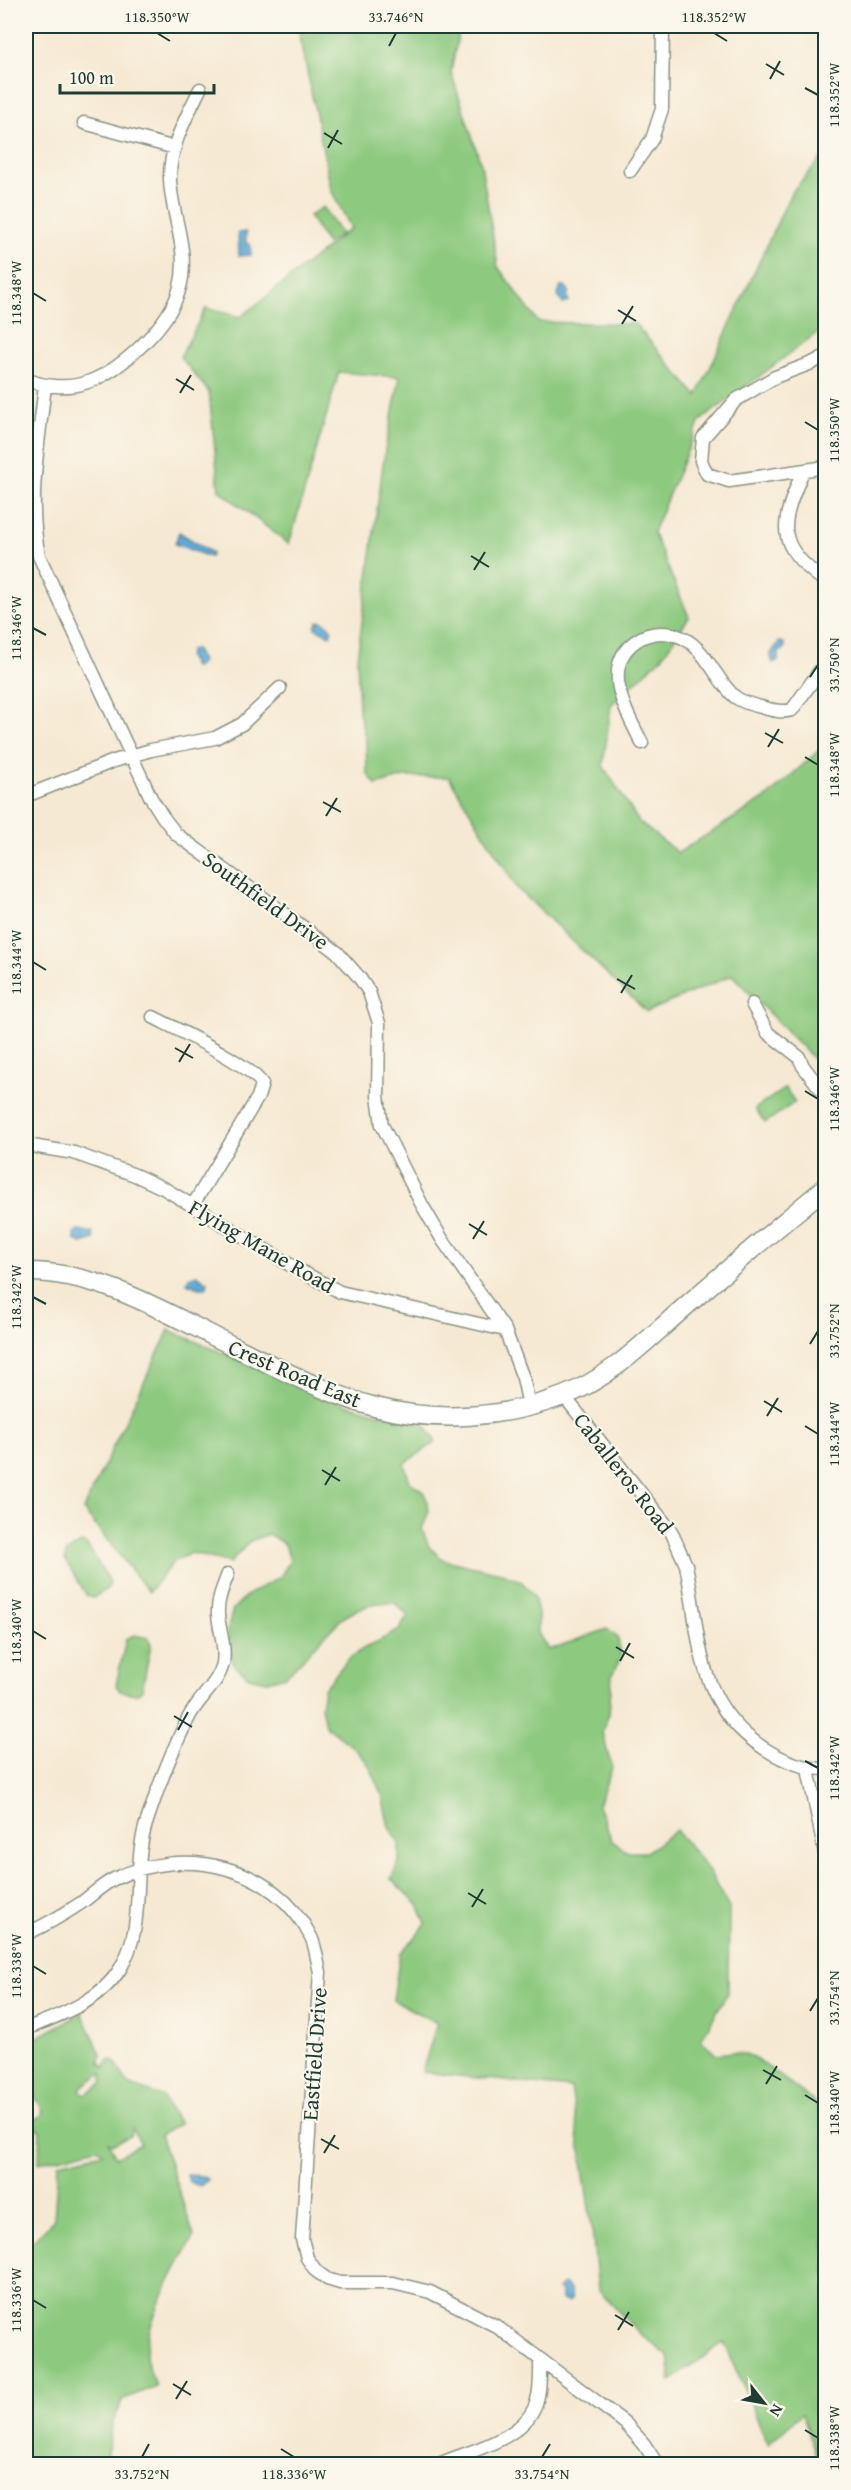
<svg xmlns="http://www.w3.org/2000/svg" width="851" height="2490" font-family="'Gentium Book Plus',serif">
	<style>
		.green { fill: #8dc97f; stroke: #56835a; stroke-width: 1.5; fill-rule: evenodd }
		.water { fill: #60aad8; stroke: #407486; stroke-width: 1.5 }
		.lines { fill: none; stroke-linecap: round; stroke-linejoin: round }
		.street-casing { stroke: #8a9384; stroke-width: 15 }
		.secondary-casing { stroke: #8a9384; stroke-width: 21 }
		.street { stroke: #fff; stroke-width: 12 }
		.secondary { stroke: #fff; stroke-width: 18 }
		.ticks { fill: none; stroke: #1f3d34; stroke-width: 2 }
		.labels { text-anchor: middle; stroke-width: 4.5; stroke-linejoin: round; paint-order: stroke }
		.street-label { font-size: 22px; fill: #1f3d34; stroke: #fbf7ec }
		.neatline { fill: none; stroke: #1f3d34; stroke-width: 2 }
		.ticks-label { font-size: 15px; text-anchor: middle; fill: #1f3d34 }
	</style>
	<rect width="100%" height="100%" fill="#fbf7ec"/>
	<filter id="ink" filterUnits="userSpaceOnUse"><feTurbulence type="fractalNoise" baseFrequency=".0167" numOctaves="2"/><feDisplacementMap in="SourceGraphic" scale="12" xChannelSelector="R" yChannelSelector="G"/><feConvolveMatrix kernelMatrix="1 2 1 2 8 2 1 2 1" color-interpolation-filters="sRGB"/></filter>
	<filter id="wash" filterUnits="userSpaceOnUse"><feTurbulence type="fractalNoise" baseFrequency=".008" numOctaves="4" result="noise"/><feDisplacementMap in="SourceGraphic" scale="24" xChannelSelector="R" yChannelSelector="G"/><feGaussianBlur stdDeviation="1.35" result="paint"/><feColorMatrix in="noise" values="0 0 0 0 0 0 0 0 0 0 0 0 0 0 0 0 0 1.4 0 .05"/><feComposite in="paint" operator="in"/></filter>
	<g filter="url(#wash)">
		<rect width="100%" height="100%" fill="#f6e9d3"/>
		<path class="green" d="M298 26H460L451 72 481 164 498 267 538 322 635 324 697 396 791 193 825 154V327L700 421 653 532 689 617 662 657 611 705 603 766 639 822 678 853 766 798 825 745V1071L732 975 647 1012 517 888 449 777H404L376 785 367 773 366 740 359 712 357 659 385 450 400 377 339 372 289 544 219 490 209 392 180 357 206 308 241 317 351 228 331 190Z
			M323 207 341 234 327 244 309 216Z
			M785 1088 795 1102 765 1123 755 1109Z
			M169 1330 338 1402 426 1426 436 1442 404 1464 410 1482 425 1493 429 1511 422 1529 429 1547 444 1560 505 1574 522 1582 534 1596 538 1614V1633L548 1650 607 1629 618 1638 621 1657 612 1675 609 1714 602 1732 612 1768 598 1805 612 1841 628 1852H646L676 1830 706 1867 729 1908 728 1992 701 2040 716 2054 735 2052 754 2057 815 2102 825 2120V2464H819L802 2413 768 2444 724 2342 671 2381 668 2356 640 2334 598 2290 592 2229 571 2088 422 2072 437 2023 393 2000 400 1953 415 1938 426 1923 418 1905 391 1879 399 1861V1843L389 1827 381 1791 367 1762 355 1749 325 1725 321 1707 324 1689 347 1660 363 1649 398 1631 408 1616 395 1603H376L358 1609 341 1619 286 1676 267 1681 249 1677 234 1665 229 1647 228 1628 233 1609 246 1596 280 1577 290 1561 285 1544 268 1534 250 1541 230 1563 191 1553 174 1561 149 1592 83 1510Z
			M81 1543 87 1545 110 1582 108 1588 93 1598 87 1596 65 1560 66 1553Z
			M134 1635 148 1638 151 1644 142 1690 136 1694 120 1691 116 1685 126 1639Z
			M82 2013 101 2054 100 2063 104 2068 109 2060 115 2061 126 2081 131 2085 162 2096 179 2124 160 2135 194 2236C176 2270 147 2316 146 2355 146 2365 153 2377 156 2386L124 2399 113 2422 105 2464H26V2249L54 2219 58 2163 103 2153 97 2148 39 2163 40 2131 33 2126V2121L41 2116 43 2111 26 2080 27 2064 26 2044ZM102 2073 103 2083 86 2094 80 2091 82 2086ZM132 2129 141 2144 116 2157 108 2142 113 2144 130 2136Z"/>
		<path class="water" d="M246 232V244H250L251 255 239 256 238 233Z
			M561 286H565L569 291 567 297 569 301 563 304 558 295Z
			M179 532 212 553 210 557 175 544Z
			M321 621 327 624 332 630 330 635 315 628 317 622Z
			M779 642 784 643 785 647 779 653 778 660 773 663 770 655Z
			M195 649 202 661 198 667H194L188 657 190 650Z
			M78 1230 93 1233 94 1239 82 1243 75 1240 74 1233Z
			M196 1275 208 1282 206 1288H199L187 1283 189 1278Z
			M187 2175 203 2176 208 2180 200 2186 189 2182Z
			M563 2284C569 2286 573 2293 571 2300L568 2302 562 2300V2291L558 2289Z"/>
	</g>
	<g filter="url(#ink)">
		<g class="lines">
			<g class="street-casing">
				<path id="street" d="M84 123 175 148
					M630 171 652 139 662 109 663 26
					M826 356 812 363 775 377 736 400 703 438 701 461 707 474 729 481 826 467
					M26 379C44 387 68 389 88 382 123 369 171 324 180 287 190 250 171 215 170 179 169 147 187 116 200 89
					M45 385C39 443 27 499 39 556L151 798 163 817 176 834 337 952 359 977 369 992 379 1023 378 1096 382 1125 422 1205 442 1239 505 1330 523 1378 529 1405
					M803 471C780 526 774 544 826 582
					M642 743C627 713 599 667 636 641 647 633 662 631 675 635 705 643 714 679 735 697 742 702 752 705 761 707 771 710 782 713 792 710L826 662
					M26 796 114 761 151 750 215 738 242 724 280 688
					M752 1004 768 1033 799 1057 803 1066 826 1096
					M153 1017C176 1029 252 1065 262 1084L258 1097 193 1205
					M26 1145 74 1153 135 1175 165 1189 295 1268 340 1292 505 1330
					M564 1396 671 1531 686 1565C701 1639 695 1704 765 1749 784 1761 803 1769 826 1769
					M808 1769 826 1858
					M26 1934C46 1925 63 1915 81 1903 92 1895 102 1885 114 1879 184 1845 275 1865 311 1937 316 1947 317 1961 320 1972L302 2239 307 2258 316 2271 327 2279 340 2283H393L430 2292 496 2326 625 2423 644 2444 657 2464
					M26 2029C59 2015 100 2002 120 1969 148 1924 130 1866 148 1818 159 1784 173 1748 189 1717 198 1699 219 1683 223 1663 226 1646 219 1630 218 1614 217 1600 223 1587 228 1574
					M439 2464C471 2450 527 2439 537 2400 541 2387 540 2372 540 2359"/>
			</g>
			<g class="secondary-casing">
				<path id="secondary" d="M26 1272C102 1271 171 1316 237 1348 282 1370 327 1394 375 1407 437 1423 504 1418 563 1396 610 1379 650 1337 687 1305 733 1265 779 1226 826 1187"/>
			</g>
			<use href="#street" class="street"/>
			<use href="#secondary" class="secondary"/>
		</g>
	</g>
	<path class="ticks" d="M157 33 170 41M714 33 727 41M389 46 396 33M766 64 784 75M770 79 780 61M805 88 818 95M324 133 342 144M328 148 338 130M33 293 46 301M618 310 636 321M622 324 633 306M176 379 194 390M180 393 191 375M805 422 818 430M471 556 489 567M474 570 485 552M33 628 46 635M810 677 818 665M765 733 783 743M768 747 779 729M805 757 818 765M323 802 341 812M326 816 337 798M33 962 46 970M617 979 635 989M621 993 632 975M175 1048 193 1058M179 1062 190 1044M805 1091 818 1099M469 1224 487 1235M473 1239 484 1221M33 1297 46 1304M810 1344 818 1331M764 1401 782 1412M767 1416 778 1398M805 1426 818 1434M322 1470 340 1481M325 1485 336 1467M33 1631 46 1639M616 1647 634 1658M620 1661 630 1643M174 1716 192 1727M178 1730 188 1712M805 1761 818 1768M468 1893 486 1904M472 1907 483 1889M33 1966 46 1974M810 2011 818 1998M763 2070 781 2080M766 2084 777 2066M805 2095 818 2103M321 2139 339 2149M324 2153 335 2135M33 2300 46 2308M615 2315 633 2326M618 2330 629 2312M173 2384 191 2395M176 2399 187 2381M805 2430 818 2438M281 2449 294 2457M142 2457 149 2444M542 2457 550 2444"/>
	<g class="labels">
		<g class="street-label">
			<text transform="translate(266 900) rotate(36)" y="8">Southfield Drive</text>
			<text transform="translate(262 1246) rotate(30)" y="8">Flying Mane Road</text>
			<text transform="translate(295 1373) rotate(23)" y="8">Crest Road East</text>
			<text transform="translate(624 1473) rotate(52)" y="8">Caballeros Road</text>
			<text transform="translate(314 2054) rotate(-86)" y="8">Eastfield Drive</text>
		</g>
	</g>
	<rect width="851" height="2490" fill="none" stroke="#fbf7ec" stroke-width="66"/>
	<g transform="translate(764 2403) rotate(121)" stroke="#fbf7ec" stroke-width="4.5" paint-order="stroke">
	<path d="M0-4.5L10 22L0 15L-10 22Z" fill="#1f3d34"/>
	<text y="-9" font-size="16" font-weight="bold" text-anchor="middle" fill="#1f3d34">N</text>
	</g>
	<path d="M60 84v9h154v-9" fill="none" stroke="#1f3d34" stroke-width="3"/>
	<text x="69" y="84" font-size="18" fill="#1f3d34" stroke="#fbf7ec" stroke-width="4.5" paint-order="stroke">100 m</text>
	<rect x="33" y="33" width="785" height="2424" class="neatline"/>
	<g class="ticks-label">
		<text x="157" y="22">118.350°W</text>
		<text x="396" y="22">33.746°N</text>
		<text x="714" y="22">118.352°W</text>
		<text transform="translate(834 95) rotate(-90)" y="5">118.352°W</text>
		<text transform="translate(16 293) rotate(-90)" y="5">118.348°W</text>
		<text transform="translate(834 430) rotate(-90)" y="5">118.350°W</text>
		<text transform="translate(16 628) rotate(-90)" y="5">118.346°W</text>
		<text transform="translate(834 665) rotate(-90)" y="5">33.750°N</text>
		<text transform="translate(834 765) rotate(-90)" y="5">118.348°W</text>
		<text transform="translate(16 962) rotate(-90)" y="5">118.344°W</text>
		<text transform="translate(834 1099) rotate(-90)" y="5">118.346°W</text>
		<text transform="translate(16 1297) rotate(-90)" y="5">118.342°W</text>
		<text transform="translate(834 1331) rotate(-90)" y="5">33.752°N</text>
		<text transform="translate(834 1434) rotate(-90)" y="5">118.344°W</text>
		<text transform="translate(16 1631) rotate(-90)" y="5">118.340°W</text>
		<text transform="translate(834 1768) rotate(-90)" y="5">118.342°W</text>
		<text transform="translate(16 1966) rotate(-90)" y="5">118.338°W</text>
		<text transform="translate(834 1998) rotate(-90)" y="5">33.754°N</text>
		<text transform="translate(834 2103) rotate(-90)" y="5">118.340°W</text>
		<text transform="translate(16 2300) rotate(-90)" y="5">118.336°W</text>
		<text transform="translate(834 2438) rotate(-90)" y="5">118.338°W</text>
		<text x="142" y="2479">33.752°N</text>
		<text x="294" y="2479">118.336°W</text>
		<text x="542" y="2479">33.754°N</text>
	</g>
</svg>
